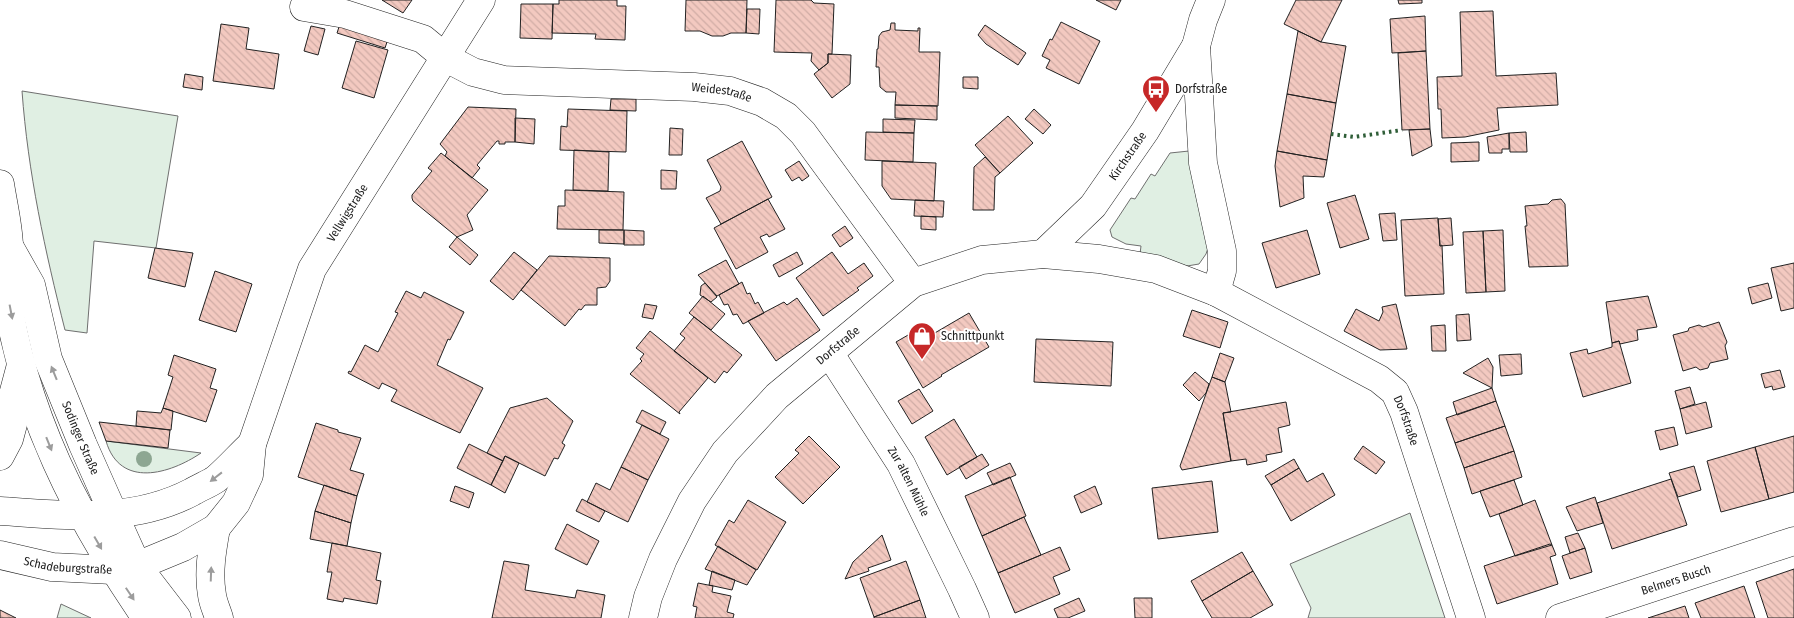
<svg xmlns="http://www.w3.org/2000/svg" width="1794" height="618" font-family="'Fira Sans Condensed',sans-serif">
	<style>
		.green { fill: #e0efe3; stroke: #6f6f6f }
		.building { fill: url(#building-back-hatch); stroke: #222 }
		.lines { fill: none; stroke-linecap: round; stroke-linejoin: round }
		.minor-casing { stroke: #222; stroke-width: 29 }
		.major-casing { stroke: #222; stroke-width: 29 }
		.minor { stroke: #fff; stroke-width: 28 }
		.major { stroke: #fff; stroke-width: 28 }
		.hedge { stroke: #2f5e38; stroke-width: 4; stroke-dasharray: 2.5 4; stroke-linecap: butt }
		.tree { fill: #8da692 }
		.oneway { fill: #9c9c9c }
		.labels { text-anchor: middle; stroke-width: 4; stroke-linejoin: round; paint-order: stroke }
		.poi-label { font-size: 12px; fill: #222; stroke: #fff; text-anchor: start }
		.street-label { font-size: 12px; fill: #222; stroke: #fff }
	</style>
	<defs>
		<pattern id="building-back-hatch" width="6" height="6" patternUnits="userSpaceOnUse" patternTransform="scale(1.25)"><rect width="6" height="6" fill="#f3c9c0"/><path d="M-1 5l2 2M0 0l6 6M5-1l2 2" fill="none" stroke="#d0aca5"/></pattern>
	</defs>
	<rect width="100%" height="100%" fill="#fff"/>
	<path class="green" d="M22 91 178 116 156 248 94 241 87 333 65 330C45 251 28 173 22 91Z
		M1189 151 1195 190 1208 248 1206 254 1199 264 1187 266 1140 254 1141 246 1126 244 1112 237 1110 230 1131 198 1135 199 1151 174 1155 176 1170 153Z
		M106 441 201 453C170 474 120 489 106 441Z
		M1410 513 1445 618H1308L1311 608 1290 564Z
		M61 604 91 618H57Z"/>
	<path class="building" d="M382 0H412L403 13Z
		M559 0H617V6H626L625 40 595 39 596 34 552 33 553 4H559Z
		M686 0H747L746 33H731L723 36H712L700 31H685Z
		M776 0H811L814 3 834 4 832 54H828V63L819 70 811 61 812 53 774 52Z
		M1096 0H1121L1116 10Z
		M1296 0H1342L1321 42 1284 24Z
		M1398 0H1422V3L1399 4Z
		M521 4H553L552 39 520 38Z
		M747 9H760L759 34 746 33Z
		M1493 11 1496 76 1556 73 1558 105 1497 108 1499 130 1465 137 1442 138 1441 109H1438L1437 77 1462 76 1460 12Z
		M1425 16 1426 51 1392 53 1390 19Z
		M341 21 389 36 385 48 337 33Z
		M1061 22 1100 41 1079 84 1046 68 1050 60 1042 56 1050 39 1052 40Z
		M891 23H895V30L918 31V28H920L919 52H940L938 106 895 105 896 92H886L880 87 879 67H876L877 49H878L879 36 882 32 890 30Z
		M221 24 249 28 246 49 279 54 274 89 213 81Z
		M985 25 1026 53 1018 65 986 44 978 35Z
		M311 26 325 29 318 55 304 51Z
		M1298 31 1321 42 1346 46 1336 103 1287 94Z
		M356 41 388 50 374 98 342 88Z
		M1426 51 1430 129 1402 130 1398 53Z
		M828 54 851 55 850 84 832 98 814 74 828 63Z
		M185 74 203 77 202 90 183 87Z
		M963 77H978V89L963 88Z
		M1287 94 1336 103 1327 160 1277 151Z
		M611 99H636V111L610 110Z
		M895 105 937 106V120L895 118Z
		M468 107 516 109 515 142H505V144H499V141H497L477 165 480 168 472 178 445 156 447 152 440 144Z
		M568 109 627 111 626 152 560 150 561 126 567 127Z
		M1034 109 1051 125 1043 134 1025 119Z
		M1008 116 1033 143 1000 173 975 145Z
		M515 118 535 119 534 144 515 142Z
		M883 119 915 120 914 133 883 132Z
		M670 128 683 129 682 155H669Z
		M1430 129 1432 146 1412 156 1409 130Z
		M866 132 914 133 913 162 865 160Z
		M1526 132 1527 152H1510L1509 133Z
		M1509 133V149H1502V153H1489L1487 137Z
		M742 141 772 197 721 224 706 198 720 191 721 187 707 160Z
		M1479 142V161L1451 162V143Z
		M574 150 609 152 608 191 573 190Z
		M1277 151 1327 160 1324 177 1303 176 1304 198 1280 207 1275 166Z
		M441 153 488 190 467 215 473 230 457 237 413 201 412 198V195L432 171 428 168Z
		M985 157 1000 173 995 177 994 210H973L974 167Z
		M799 161 809 176 802 181 799 177 792 181 785 170Z
		M882 161 936 163 934 201 891 199 882 186Z
		M661 170 677 171 676 189H661Z
		M565 190 624 192 623 230 557 229 558 206H565Z
		M1355 195 1369 239 1340 248 1327 203Z
		M768 199 785 229 769 237 767 234 760 237 768 252 736 269 714 228Z
		M1561 199 1565 204 1568 266 1529 267 1525 226H1527L1525 206 1548 204 1552 200Z
		M915 200 944 201 943 217 914 216Z
		M1395 213 1397 240 1383 241 1379 214Z
		M921 216 936 217V230L921 229Z
		M1438 218 1440 246 1442 245 1444 294 1405 296 1401 220Z
		M1451 218 1453 245 1440 246 1438 219Z
		M845 226 853 238 840 247 832 235Z
		M599 230H624V244L599 243Z
		M624 230 644 231V245H624Z
		M1307 230 1320 274 1276 288 1262 243Z
		M1503 230 1505 291 1486 292 1483 231Z
		M1483 231 1486 292 1466 293 1463 232Z
		M457 237 478 255 470 265 449 247Z
		M155 248 193 253 185 287 148 278Z
		M514 252 537 270 513 300 490 281Z
		M797 252 803 264 779 277 773 265Z
		M832 252 848 274 864 263 873 276 857 288 859 290 823 316 796 278Z
		M549 256 610 258V281L606 287 597 288V305H585L581 310 579 309 565 326 521 290Z
		M726 260 739 284 717 296 698 275Z
		M1794 263V308L1781 311 1771 268Z
		M215 271 252 284 236 332 199 320Z
		M742 282 747 294 750 293 755 304 758 302 764 313 743 324 737 314 733 315 728 304 724 305 719 295Z
		M705 283 717 297 711 302 700 295 701 286Z
		M1768 283 1772 298 1752 304 1748 288Z
		M406 291 421 298 424 292 464 312 450 340 448 339 437 365 483 388 460 433 391 401 397 390 382 383 379 389 348 373 349 371 351 372 365 345 378 352 398 313 395 312Z
		M703 296 725 314 711 330 689 313Z
		M1648 296 1657 327 1637 330 1638 340 1620 344 1619 341 1612 343 1606 302Z
		M797 298 820 330 776 361 748 321 784 302 787 305Z
		M645 304 657 306 653 319 642 317Z
		M1396 304 1407 349 1380 350 1344 331 1356 309 1379 321 1383 312 1382 307Z
		M1192 310 1228 322 1220 348 1183 336Z
		M969 313 989 347 941 375 942 376 923 388 896 342 915 331 921 341Z
		M1469 314 1471 340 1457 341 1456 315Z
		M694 317 742 355 727 373 724 371 715 383 674 351 685 338 680 334Z
		M1719 322 1727 342 1725 346 1728 359 1710 363 1708 368 1700 370 1696 367 1683 371 1673 335 1688 331 1689 328 1699 325 1703 327Z
		M1445 325 1446 351H1432L1431 326Z
		M650 331 708 378 679 412 680 414 630 374 642 361 640 359 644 354 636 348Z
		M1036 339 1113 342 1111 386 1034 382Z
		M1619 341 1631 383 1583 397 1570 353 1587 349 1588 354 1612 347V343Z
		M1220 353 1234 358 1225 382 1212 377Z
		M1521 354 1522 374 1501 376 1499 355Z
		M174 355 216 369 210 388 217 390 206 422 163 408 173 377 168 375Z
		M1488 358 1493 367 1492 388 1463 373Z
		M1780 370 1785 387 1773 390 1772 386 1765 388 1761 374Z
		M1195 372 1209 384 1206 393 1199 401 1183 385Z
		M1212 377 1225 382 1231 412 1223 413 1231 461 1182 470 1180 466Z
		M1690 387 1695 404 1680 409 1675 391Z
		M1492 388 1496 401 1457 415 1453 402Z
		M919 389 933 411 912 424 898 401Z
		M547 398 573 421 562 443 565 445 558 459 554 458 545 476 505 456 503 461 487 453 510 408Z
		M1496 401 1505 426 1455 443 1446 418Z
		M1286 402 1290 425 1278 428 1282 452 1266 455 1267 461 1247 465 1246 459 1231 461 1223 413Z
		M1706 402 1712 427 1686 434 1680 409Z
		M163 408 173 411 171 430 136 426 137 411 161 413Z
		M642 410 666 422 660 434 636 422Z
		M954 419 977 457 947 475 925 437Z
		M99 422 170 430 168 448 106 441Z
		M316 423 338 430V432L361 438 350 470 364 474 357 496 298 477Z
		M642 425 669 439 648 480 621 467Z
		M1505 426 1514 451 1464 468 1455 443Z
		M1674 427 1678 445 1660 450 1655 431Z
		M809 436 840 467 803 504 775 477 799 453 795 450Z
		M1794 436V492L1769 499 1755 447Z
		M469 444 503 461 491 485 457 468Z
		M1363 446 1385 462 1376 474 1354 459Z
		M1755 447 1769 499 1721 512 1707 461Z
		M1514 451 1522 477 1472 494 1464 468Z
		M982 454 989 465 966 479 959 467Z
		M505 456 519 463 505 493 491 485Z
		M1294 459 1299 468 1271 485 1265 476Z
		M1010 463 1016 475 993 485 987 473Z
		M1694 466 1701 490 1678 497 1669 473Z
		M621 467 648 480 628 522 587 502 596 483 610 490Z
		M1299 468 1307 482 1323 473 1335 495 1291 521 1271 485Z
		M1010 477 1026 516 982 536 965 496Z
		M1671 479 1687 525 1612 549 1597 503Z
		M1514 480 1523 505 1490 517 1480 491Z
		M1212 481 1218 532 1158 539 1152 488Z
		M324 485 357 496 351 523 315 511Z
		M455 486 474 493 469 508 450 501Z
		M1095 486 1102 504 1081 513 1074 496Z
		M1595 497 1603 523 1577 531 1566 507Z
		M582 499 605 511 599 522 576 511Z
		M748 500 786 522 757 570 715 545 729 520 734 523Z
		M1535 500 1552 545 1515 556 1499 514Z
		M315 511 351 523 347 546 310 539Z
		M1024 517 1041 555 998 573 982 536Z
		M567 524 599 541 587 565 555 549Z
		M1578 533 1585 548 1570 553 1565 537Z
		M882 535 891 560 868 568 869 571 845 579 853 562Z
		M332 543 381 553 376 580 381 581 377 604 344 598 343 602 327 599 332 572H327Z
		M1550 544 1552 545 1556 555 1550 557 1558 584 1497 604 1484 566Z
		M718 546 756 570 747 585 705 569Z
		M1060 547 1070 570 1053 577 1060 594 1015 613 998 573Z
		M1585 548 1592 572 1570 579 1562 556Z
		M1242 552 1253 571 1202 601 1191 581Z
		M504 561 529 565 525 590 575 598 577 590 605 595 601 618H492Z
		M906 561 920 600 874 617 860 578Z
		M1794 569V618H1768L1756 582Z
		M712 571 735 580 732 590 709 585Z
		M1253 571 1273 605 1250 618H1212L1202 601Z
		M698 583 713 586 712 592 731 596 727 612 734 614 733 618H695L697 607 693 606Z
		M1744 586 1755 618H1701L1695 603Z
		M1079 598 1085 611 1068 618H1058L1054 609Z
		M1134 598H1152V618H1135Z
		M920 600 926 618H874V617Z
		M1685 606 1689 618H1648Z
		M0 610 16 618H0Z"/>
	<g class="lines">
		<g class="minor-casing">
			<g id="minor">
				<path id="s1" d="M304 7 345 14 423 39 446 58 473 72 504 80 694 87 730 91 762 102 786 116 803 133 913 283"/>
				<path d="M1196 46 1203 163 1222 251V271L1216 292"/>
				<path id="s2" d="M1043 254 1093 206 1145 131 1196 46 1203 20 1211 0"/>
				<path id="s3" d="M830 354 901 464 962 589 975 618"/>
				<path d="M0 511C66 515 131 524 192 492 200 487 209 484 216 479 229 468 240 455 252 444"/>
				<path id="s4" d="M0 555 52 567 113 570 137 566 183 547 216 528 236 503 249 475 252 444 312 269 481 0"/>
				<path id="s5" d="M643 618 648 597 663 559 692 501 725 452 777 396 913 283 982 260 1043 254 1099 259 1156 269 1216 292 1379 379 1395 392 1404 412 1471 618"/>
				<path id="s6" d="M1560 618 1794 541"/>
			</g>
		</g>
		<g class="major-casing">
			<g id="major">
				<path d="M0 184C3 204 9 228 9 248 9 261 5 276 6 289 22 411 78 519 146 618"/>
				<path id="s7" d="M9 246 31 285 48 359 83 445 114 515 137 566 177 618"/>
				<path d="M0 456 9 439 13 424V395L21 365"/>
				<path d="M216 528C212 550 208 573 212 595 213 603 217 611 219 618"/>
			</g>
		</g>
		<use href="#minor" class="minor"/>
		<use href="#major" class="major"/>
		<path class="hedge" d="M1331 134 1354 137 1402 130"/>
	</g>
	<circle class="tree" cx="144" cy="459" r="8"/>
	<defs><path id="oneway-solid" d="M-6-.8H1V-3.2L6.5 0L1 3.2V.8H-6Z" transform="scale(1.25)"/></defs>
	<g class="oneway">
		<use href="#oneway-solid" transform="translate(11 312) rotate(79)"/>
		<use href="#oneway-solid" transform="translate(54 373) rotate(-112)"/>
		<use href="#oneway-solid" transform="translate(49 444) rotate(68)"/>
		<use href="#oneway-solid" transform="translate(216 477) rotate(142)"/>
		<use href="#oneway-solid" transform="translate(98 543) rotate(60)"/>
		<use href="#oneway-solid" transform="translate(211 574) rotate(-88)"/>
		<use href="#oneway-solid" transform="translate(130 594) rotate(56)"/>
	</g>
	<defs>
		<g id="bus-pin" transform="scale(1.4375)"><path d="M0 17L-7.5 6A9.5 9.5 0 1 1 7.5 6Z" fill="#c62828" stroke="#fff"/><path d="M-5-6H5V4H4V6H2V4H-2V6H-4V4H-5ZM-3.5-4V0h7V-4ZM-3.5 1.2v1.5H-2V1.2ZM2 1.2v1.5H3.5V1.2Z" fill="#fff"/></g>
		<g id="shop-pin" transform="scale(1.4375)"><path d="M0 17L-7.5 6A9.5 9.5 0 1 1 7.5 6Z" fill="#c62828" stroke="#fff"/><path d="M-5-2.5h2.3a2.7 3.5 0 0 1 5.4 0H5L5.5 6h-11ZM-1.5-2.5h3a1.5 2.3 0 0 0-3 0Z" fill="#fff"/></g>
	</defs>
	<g fill-rule="evenodd">
		<use href="#bus-pin" x="1156" y="89"/>
		<use href="#shop-pin" x="922" y="336"/>
	</g>
	<g class="labels">
		<g class="poi-label">
			<text x="1175" y="93">Dorfstraße</text>
			<text x="941" y="340">Schnittpunkt</text>
		</g>
		<g class="street-label">
			<text dy="4" stroke="none"><textPath href="#s1" startOffset="434">Weidestraße</textPath></text>
			<text dy="4" stroke="none"><textPath href="#s2" startOffset="130">Kirchstraße</textPath></text>
			<text dy="4" stroke="none"><textPath href="#s4" startOffset="572">Vellwigstraße</textPath></text>
			<text dy="4" stroke="none"><textPath href="#s5" startOffset="342">Dorfstraße</textPath></text>
			<text dy="4" stroke="none"><textPath href="#s5" startOffset="988">Dorfstraße</textPath></text>
			<text dy="4" stroke="none"><textPath href="#s7" startOffset="206">Sodinger Straße</textPath></text>
			<text dy="4" stroke="none"><textPath href="#s3" startOffset="150">Zur alten Mühle</textPath></text>
			<text dy="4" stroke="none"><textPath href="#s4" startOffset="69">Schadeburgstraße</textPath></text>
			<text dy="4" stroke="none"><textPath href="#s6" startOffset="122">Belmers Busch</textPath></text>
		</g>
	</g>
</svg>
